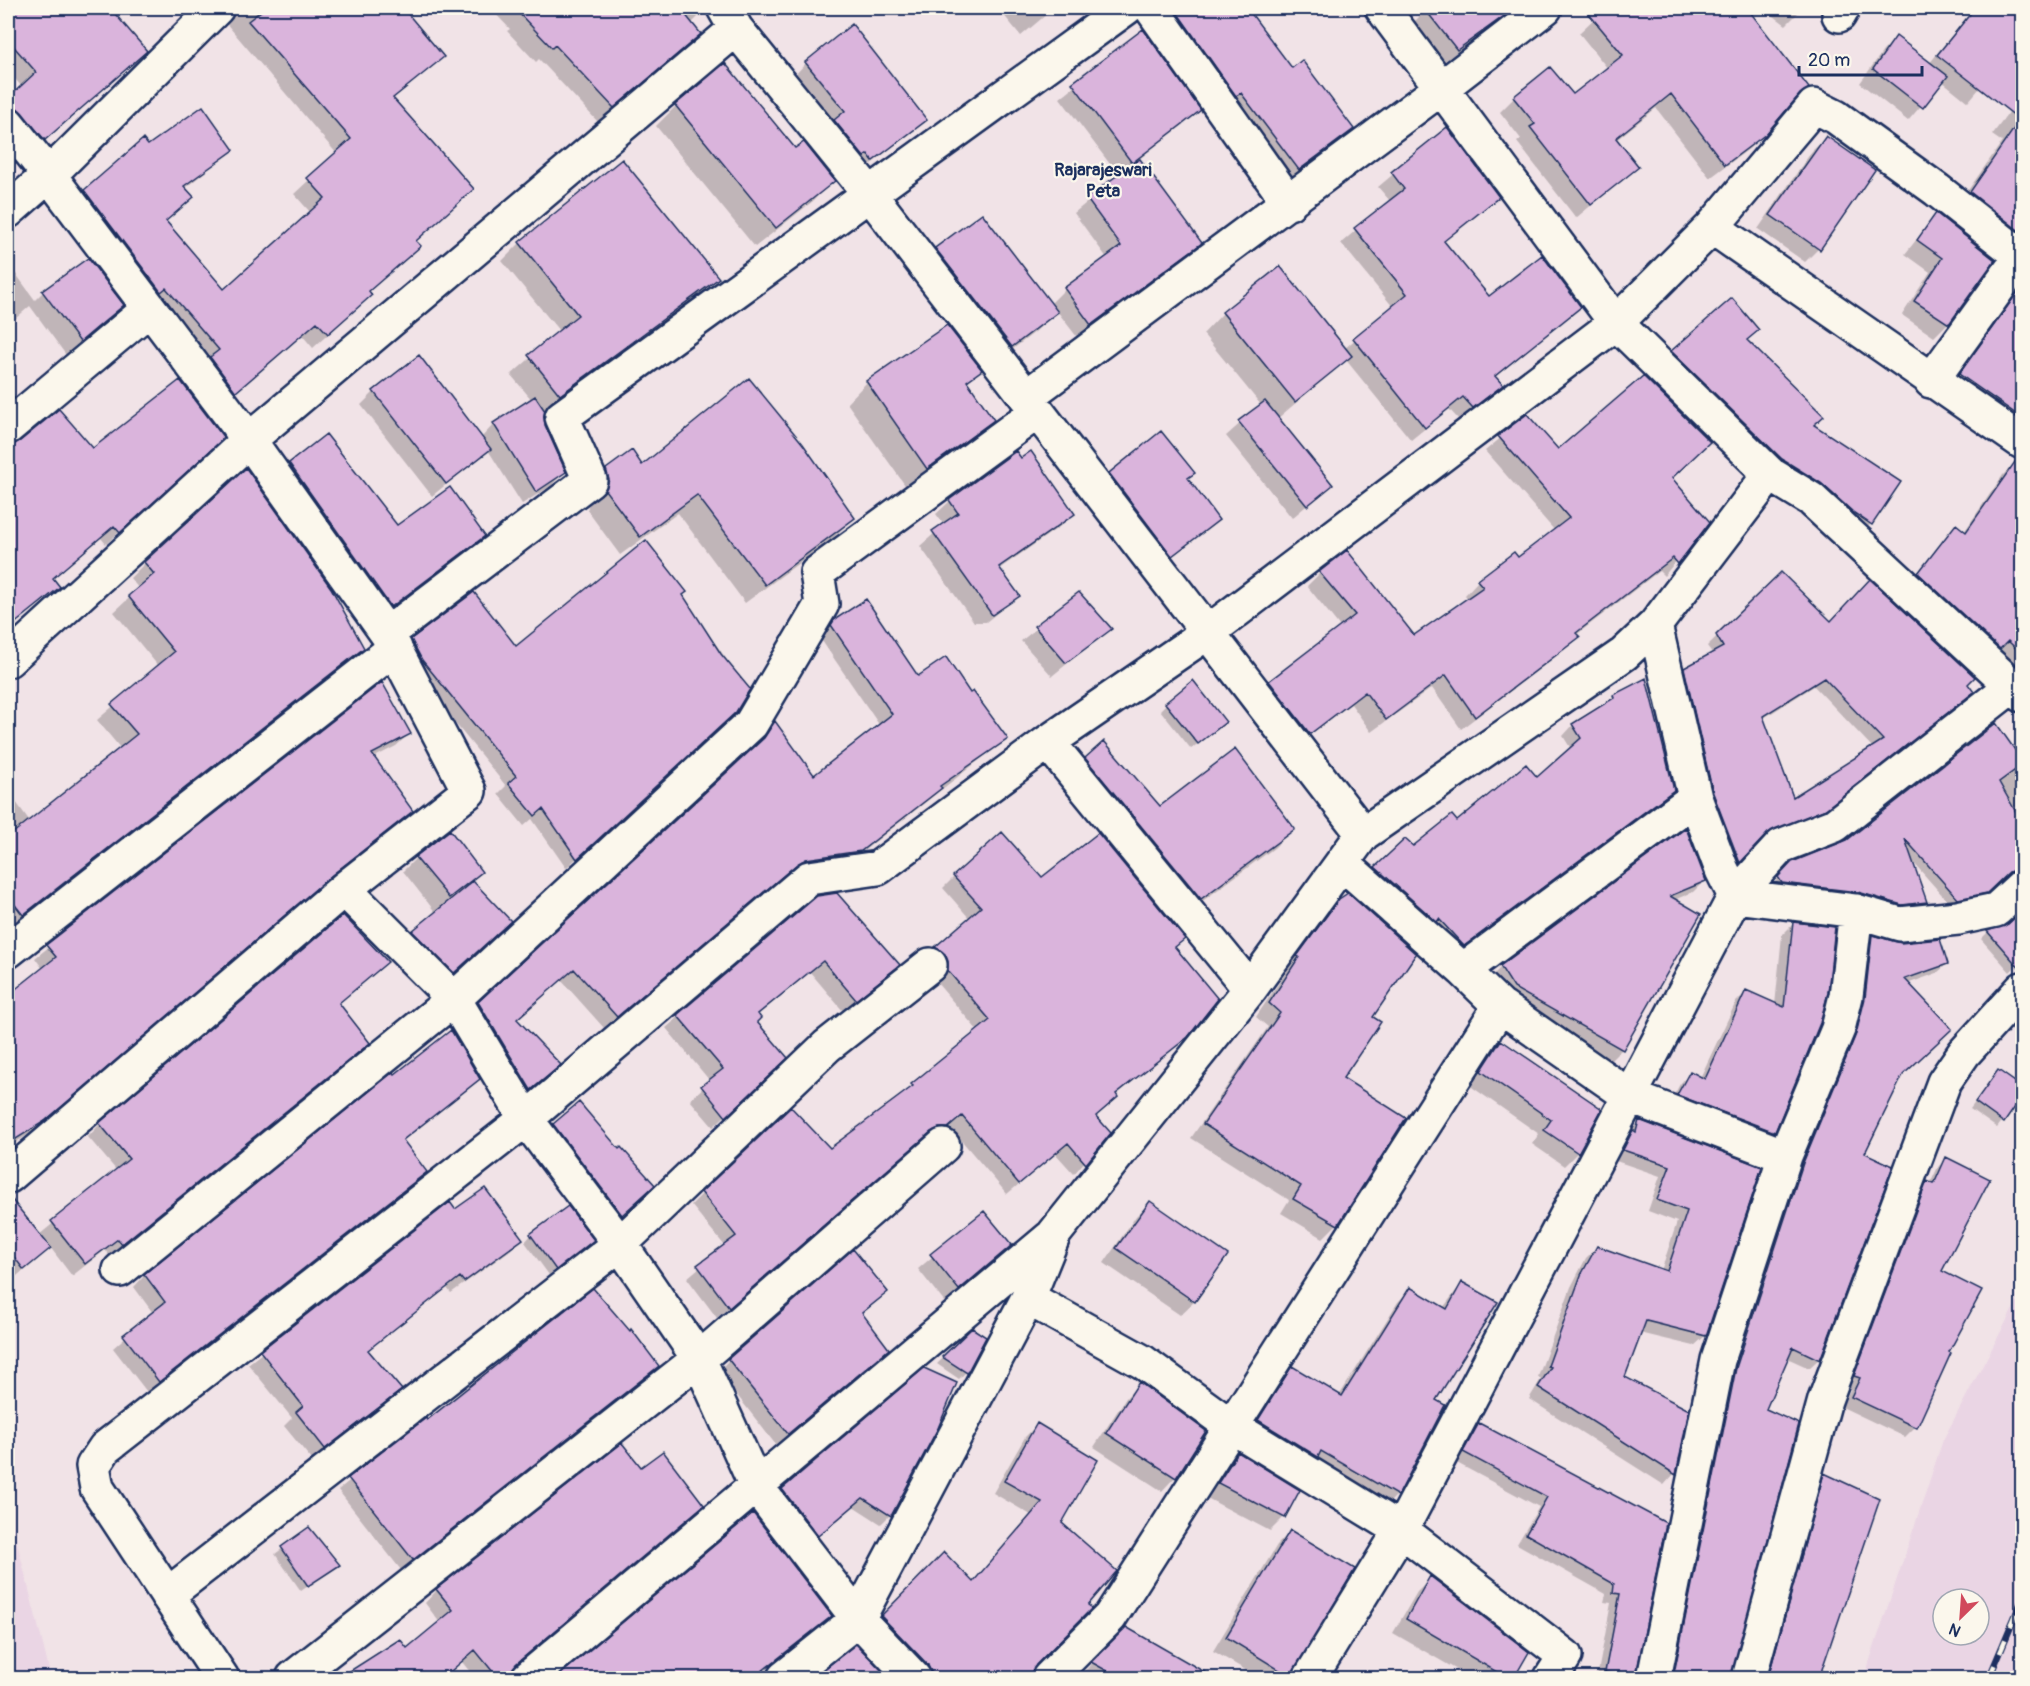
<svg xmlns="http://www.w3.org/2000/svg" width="2030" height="1686" font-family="Pangolin,sans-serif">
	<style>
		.built { fill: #ead5e4; fill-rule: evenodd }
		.shadow { fill: #0003; fill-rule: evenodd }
		.building { fill: #dab4dc; stroke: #1b2f5e; stroke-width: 1.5; fill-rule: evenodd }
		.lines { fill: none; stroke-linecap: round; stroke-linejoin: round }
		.minor-casing { stroke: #1b2f5e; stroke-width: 38 }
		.minor { stroke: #fbf7ec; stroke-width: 33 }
		.rail-casing { stroke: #1b2f5e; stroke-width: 7 }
		.rail { stroke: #fbf7ec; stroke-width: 4.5; stroke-dasharray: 14; stroke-linecap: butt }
		.labels { text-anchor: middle; stroke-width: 4.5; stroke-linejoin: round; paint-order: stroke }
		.neighbourhood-label { font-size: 18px; font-weight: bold; fill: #1b2f5e; stroke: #fbf7ec }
	</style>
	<rect width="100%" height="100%" fill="#f1e3e7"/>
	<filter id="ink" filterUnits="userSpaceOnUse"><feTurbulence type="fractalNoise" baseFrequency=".0167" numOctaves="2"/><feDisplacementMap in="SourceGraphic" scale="12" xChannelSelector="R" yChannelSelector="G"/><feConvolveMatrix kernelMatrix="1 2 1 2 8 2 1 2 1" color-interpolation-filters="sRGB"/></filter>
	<g filter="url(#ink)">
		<path class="built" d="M2022 1292V1678H1864L1943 1440ZM1943 1599H1979V1635H1943Z
			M8 1507 41 1637 51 1678H8Z"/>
		<path class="shadow" d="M8 8H111L109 9 145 51 29 154 8 129V99L22 87 8 71Z
			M213 8H402L442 57 393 99 472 189 415 241 368 292 356 309 313 348 302 335 221 405 70 205 85 191 148 147 232 150 184 189 192 197 165 222 224 291 311 213 294 194 337 154Z
			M490 8H698L702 13 691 24 699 34 598 122 539 59 536 62 507 31 510 29Z
			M998 8H1054L1021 36Z
			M1163 8H1245L1292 70 1352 129 1339 143 1285 183Z
			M1414 8H1502L1506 13 1492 27 1442 63 1412 24 1421 15Z
			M1590 8H1745L1807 88 1750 148 1710 178 1656 108 1616 140 1637 167 1576 218 1517 142 1521 139 1500 112 1514 98 1572 96 1608 69 1579 33 1597 16Z
			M1763 8H1803L1786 25Z
			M1974 8H2022V38L1968 102 1942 81 1908 121 1860 83 1883 51 1896 38 1929 64Z
			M1143 31 1199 110 1138 160 1200 243 1186 256 1077 337 1057 311 1035 332 991 366 916 269 936 249 1050 304 1065 289 1107 258 1074 213 1119 176 1060 98Z
			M806 63 925 120 859 174 793 77Z
			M2022 95V257L1957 206 2002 142 1992 135Z
			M676 106 795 150 833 180 813 201 755 247 656 126Z
			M1447 129 1497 197 1443 242 1489 298 1579 307 1494 378 1501 385 1487 399 1459 420 1449 409 1411 440 1346 360 1277 419 1331 485 1292 518 1226 436 1261 405 1203 334 1223 313 1344 349 1393 307 1341 243 1390 201 1378 187Z
			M1826 138 1818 249 1805 262 1758 229 1812 151Z
			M1936 215 1993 260 1948 323 1934 337 1902 315 1930 272 1905 254Z
			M520 243 717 278 699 296 543 411V425L564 472 551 486 522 504 488 450 432 496 361 405 374 392 481 438 494 424 532 400 511 375 560 332 502 261Z
			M8 263 35 300 43 292 122 305 66 355 30 306 8 325Z
			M2022 283V441L1947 388Z
			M1732 300 1746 341 1812 425 1871 524 1857 537 1659 363Z
			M980 370 966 383 992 420 972 440 907 488 847 403 867 382Z
			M8 385 15 395 8 402Z
			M1527 416 1558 451 1671 478 1708 522 1664 576 1659 571 1576 635 1578 637 1564 650 1461 729 1432 688 1371 732 1351 704 1295 746 1256 696 1270 682 1341 628 1307 586 1320 573 1414 637 1468 599 1465 595 1478 581 1518 559 1555 531 1485 451Z
			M1161 433 1186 479 1217 520 1158 568 1096 488Z
			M326 436 397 527 483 536 470 549 377 620 276 478Z
			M8 447 93 450H209L106 544 101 538 52 579 57 588 8 630Z
			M2017 461H2022V680L1906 587 1956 526 1964 532 2003 475Z
			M642 467 853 518 834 537 745 603 678 513 620 555 587 510 590 500 587 490 607 470Z
			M950 501 1073 514 1059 527 999 569 1018 596 986 622H974L920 546 944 525 936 514Z
			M145 563 362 648 347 663 8 929V791L29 820 121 749 97 720 159 667 114 612 139 589 130 578Z
			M1781 574 1831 623 1966 684 1972 692 1815 817 1763 838 1730 871 1676 678 1685 669 1713 654 1707 646ZM1814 686 1873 748 1792 799 1762 719Z
			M1079 594 1110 629 1052 676 1021 641Z
			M681 595 748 690 724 722 566 868 532 819 524 826 498 794 506 786 412 670 401 651 412 640 516 648Z
			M835 622 918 678 969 695 1006 739 848 863 793 871 783 876 604 1028 561 980 516 1020 547 1077 519 1101 467 1016 753 749 774 723 814 777 880 726 820 638Z
			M1645 681 1672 790 1661 801 1453 956 1366 879 1405 841 1412 849 1537 779 1571 749 1563 736 1573 725 1604 706 1613 697Z
			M382 684 409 734 396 746 373 758 411 811 317 887 31 1133 8 1147V997L43 969 35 958Z
			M1166 704 1218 728 1191 749 1160 710Z
			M1995 725 2022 763V877L2008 875 1978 900 1951 905 1912 861 1925 902 1918 909 1894 912 1772 885 1793 863 1847 841Z
			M1086 759 1159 808 1293 829 1274 848 1181 917 1067 778Z
			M1685 830 1705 880 1693 892 1674 900 1622 1049 1610 1061 1503 999 1489 979 1501 967Z
			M416 858 480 871 471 881 509 921 443 983 403 942 436 913 403 871Z
			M954 877 1042 879 1183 939 1174 948 1187 1036 1115 1096 1095 1117 1109 1133 1074 1174 1056 1154 1007 1194 950 1127 935 1139H926L917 1143 717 1318 687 1278 725 1246 691 1205 703 1193 830 1150 901 1096 978 1031 937 983 938 974 925 959 970 919 943 888Z
			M818 897 898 965 843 1011 810 972 757 1015 755 1022 774 1070 713 1127 690 1100 710 1081 666 1028Z
			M1340 900 1371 1017 1341 1078 1337 1224 1323 1238 1281 1213 1289 1200 1191 1138 1268 1027 1256 1017 1287 971 1285 970 1326 914Z
			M2022 913V960L2010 972 1981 939 1988 932 2009 925Z
			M1793 924 1773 1131 1763 1142 1668 1106 1680 1084 1690 1073 1700 1078 1736 1002 1747 991 1775 1005 1782 935Z
			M1872 937 1947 964 1937 973 1907 984 1902 1076 1863 1154 1819 1359 1809 1368 1787 1358 1764 1410 1730 1678H1666L1727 1379 1863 946Z
			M386 962 338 1004 368 1043 356 1055 109 1255 105 1250 72 1276 50 1247 10 1282 8 1279V1197L39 1235 117 1171 88 1137 100 1124Z
			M1501 1042 1600 1109 1577 1153 1564 1166 1532 1144 1539 1134 1469 1085 1488 1055Z
			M1998 1072 2022 1089V1095L1997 1128 1970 1109Z
			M478 1079 402 1141 425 1172 414 1184 147 1392 113 1348 153 1313 134 1287 145 1275Z
			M1640 1122 1760 1168 1705 1336 1694 1346 1640 1333 1623 1378 1687 1410 1674 1474 1664 1485 1529 1399 1541 1379 1538 1377 1571 1287 1586 1258 1597 1247 1661 1271 1677 1222 1648 1211 1660 1176 1613 1160 1629 1133Z
			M554 1125 639 1198 608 1228 541 1138Z
			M1947 1159 1940 1271 1947 1353 1949 1354 1915 1427 1905 1437 1842 1407 1851 1388 1845 1386 1917 1193 1927 1182 1930 1184 1937 1169Z
			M1150 1203 1226 1256 1194 1302 1180 1315 1104 1263 1136 1216Z
			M450 1204 455 1212 521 1239 509 1251 451 1293 447 1288 367 1351 400 1389 312 1460 284 1426 292 1418 248 1364Z
			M984 1213 1010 1245 945 1303 918 1269Z
			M531 1235 592 1240 549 1275 525 1242Z
			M1462 1283 1434 1401 1397 1495 1384 1508 1246 1434 1280 1381 1292 1368 1339 1396 1398 1302 1411 1289 1443 1308Z
			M886 1292 861 1314 887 1349 776 1445 718 1371 729 1360Z
			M972 1330 966 1372 959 1379 937 1364Z
			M657 1366 401 1570 338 1490 425 1420Z
			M925 1370 890 1515 881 1524 853 1506 808 1544 774 1499Z
			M1139 1384 1175 1477 1162 1491 1094 1447 1126 1398Z
			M1037 1425 1060 1524 1034 1664 1030 1678H916L870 1629 944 1554 972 1583 1031 1515 993 1493 1025 1437Z
			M1479 1425 1664 1524 1634 1678H1597L1611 1603 1604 1602 1606 1594 1517 1544 1539 1507 1455 1462 1469 1434Z
			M1238 1454 1298 1491 1284 1517 1270 1531 1205 1497 1224 1467Z
			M641 1469 702 1505 511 1668 508 1678H475L462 1662 443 1678H342L399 1641 406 1650 440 1623 425 1603 437 1590Z
			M1825 1475 1878 1500 1818 1678H1762L1815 1484Z
			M753 1515 830 1616 765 1670 764 1678H559Z
			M309 1529 338 1565 301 1591 275 1554Z
			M1290 1532V1676L1287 1678H1259L1213 1651 1277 1545Z
			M1431 1578 1527 1653 1512 1678H1471L1393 1633 1417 1592Z
			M1126 1629 1212 1678H1087L1081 1675Z
			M856 1646 887 1678H818Z"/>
		<path class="building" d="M8 8H110L147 51 45 140 8 98 36 72 8 40Z
			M265 8H403L444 57 393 98 474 189 416 241 421 246 369 291 372 295 328 334 317 322 236 392 210 357 219 350 166 288 161 292 84 190 143 139 148 145 203 106 234 150 184 186 194 197 166 221 224 289 325 198 307 178 351 139 248 21Z
			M514 8H680L701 34 614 108 555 45 552 48Z
			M1174 8H1247L1292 68 1302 60 1354 129 1299 170 1241 93 1236 96Z
			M1424 8H1515L1457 50Z
			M1584 8H1747L1809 88 1800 94 1766 134 1725 165 1671 94 1616 138 1639 167 1591 205 1530 127 1535 124 1513 97 1550 67 1573 94 1623 55Z
			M1975 8H2022V233L1970 192 2020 120 1937 55Z
			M852 24 927 120 873 161 868 154 864 157 834 120 845 111 805 62Z
			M1143 29 1201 110 1132 163 1072 83Z
			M1896 36 1948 76 1923 108 1873 69Z
			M725 63 795 148 804 142 835 181 776 228 675 105Z
			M1447 127 1499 197 1444 241 1489 296 1542 255 1581 307 1495 376 1503 385 1473 408 1463 397 1425 428 1353 338 1407 294 1354 228 1404 189 1391 172Z
			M1826 136 1875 170 1820 250 1770 215Z
			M622 159 719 278 560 395 528 355 578 315 519 242Z
			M1140 159 1202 243 1091 325 1064 288 1121 246 1086 198Z
			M982 213 1058 312 1012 347 935 248Z
			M1936 213 1995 260 1949 324 1914 301 1942 258 1917 240Z
			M88 258 124 305 80 342 42 291Z
			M1280 266 1352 356 1295 402 1222 312Z
			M2022 286V418L1959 374Z
			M1732 298 1759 330 1747 340 1824 416 1814 425 1901 482 1872 525 1853 512 1821 483 1782 459 1671 351Z
			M947 325 982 370 967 381 994 420 927 469 866 381Z
			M419 355 491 449 446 484 373 391Z
			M1643 376 1710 442 1672 478 1710 522 1678 564 1673 558 1576 633 1580 637 1475 717 1446 675 1386 720 1365 692 1310 734 1269 681 1355 615 1319 572 1347 550 1414 635 1483 587 1477 580 1514 552 1518 557 1569 518 1498 436 1527 414 1558 449Z
			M749 378 803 444 855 518 765 585 697 495 640 537 605 490 609 480 606 469 632 450 642 465Z
			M180 380 224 438 120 533 114 526 53 578 60 587 8 629V445L20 441 59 409 93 448Z
			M535 396 545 411V425L566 472 536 492 493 423Z
			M1265 401 1333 485 1307 506 1238 421Z
			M1161 431 1195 473 1188 478 1219 520 1172 556 1109 473Z
			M326 434 397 525 450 487 485 536 391 607 289 463Z
			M1016 451 1021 458 1031 451 1075 514 999 567 1020 596 992 615 932 531 958 513 949 500Z
			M2017 459 2022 460V654L2008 641 2000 649 1918 573 1956 524 1966 532Z
			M246 468 331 588 364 648 23 915 8 896V837L137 734 111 704 174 652 128 596 154 574 144 562Z
			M646 540 687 592 683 595 721 654 750 689 736 712 577 859 543 809 535 816 508 783 516 776 422 660 411 639 474 592 516 646Z
			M1781 572 1831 621 1870 579 1975 677 1968 684 1974 692 1826 809 1768 833 1740 863 1713 793 1684 668 1723 647 1716 635ZM1824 678 1883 740 1793 797 1763 716Z
			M1079 592 1112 629 1066 663 1034 626Z
			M866 599 918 676 946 657 970 693 973 691 1008 739 940 786 942 788 861 851 806 859 797 864 617 1017 574 969 517 1019 561 1065 531 1090 478 1002 764 738 775 721 814 775 892 714 831 625 834 620Z
			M1646 678 1674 790 1464 946 1439 919 1437 922 1375 867 1405 839 1413 846 1452 815 1457 821 1526 764 1537 777 1581 738 1572 724 1614 698 1613 695Z
			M1193 680 1226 722 1198 744 1165 703Z
			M382 682 411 734 372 754 413 811 332 875 45 1121 8 1144V995L56 957 46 945Z
			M1996 723 2022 760V765L1999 782 2022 823V868L2009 872 1987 893 1958 899 1905 839 1927 902 1902 905 1858 892 1782 883 1778 877 1792 862 1847 840Z
			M1104 741 1160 806 1235 749 1295 829 1201 899 1085 758Z
			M1686 828 1706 881 1670 896 1701 914 1623 1050 1514 988 1500 966Z
			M450 830 482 872 449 898 415 857Z
			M1002 832 1042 877 1098 833 1185 939 1175 947 1218 999 1188 1037 1116 1094 1118 1097 1096 1116 1111 1133 1086 1164 1068 1143 1019 1184 962 1116 948 1128H939L931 1132 729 1308 697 1265 736 1236 701 1192 791 1107 830 1148 913 1086 911 1084 990 1020 948 971V962L945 954 935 947 981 907 953 876Z
			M473 881 511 921 454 973 412 931Z
			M837 893 900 965 856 1000 823 961 758 1014 761 1018 757 1022 788 1058 726 1117 701 1086 723 1069 677 1015 817 896Z
			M1348 893 1416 954 1373 1017 1381 1022 1343 1078 1406 1118 1338 1225 1293 1199 1301 1186 1203 1124 1280 1013 1269 1003 1299 957 1297 956 1339 899Z
			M2022 911V971L1987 931 2008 924Z
			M343 915 388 962 339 1003 370 1043 122 1244 118 1239 85 1264 51 1221 129 1159 99 1123Z
			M1793 922 1835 927 1828 993 1820 1023 1775 1132 1677 1095 1690 1071 1705 1079 1746 990 1784 1007Z
			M1872 935 1901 943 1940 939 1948 964 1905 979 1952 1029 1903 1075 1865 1153 1893 1166 1820 1360 1793 1347 1766 1409 1799 1424 1731 1678H1673L1736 1368 1803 1163 1856 1034 1865 998Z
			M451 1030 480 1079 403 1140 427 1172 159 1382 123 1335 165 1302 144 1274 393 1072 395 1074Z
			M1501 1040 1602 1109 1578 1153 1544 1130 1551 1120 1481 1071Z
			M1998 1070 2022 1087V1097L2004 1123 1975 1102Z
			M579 1102 619 1149 621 1147 655 1185 622 1215 553 1124Z
			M1639 1120 1762 1167 1706 1336 1646 1321 1625 1377 1689 1410 1676 1475 1538 1387 1551 1367 1548 1366 1581 1275 1597 1246 1667 1271 1687 1211 1657 1200 1670 1166 1623 1150 1633 1130 1636 1132Z
			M1946 1157 1990 1179 1942 1271 1982 1291 1949 1352 1951 1353 1917 1428 1851 1397 1860 1378 1854 1376 1927 1181 1934 1184Z
			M485 1188 523 1239 464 1282 460 1277 368 1350 402 1390 325 1449 296 1412 303 1406 260 1351 450 1202 455 1209Z
			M8 1195 51 1248 24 1270 8 1249Z
			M1150 1201 1228 1255 1195 1302 1116 1248Z
			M568 1206 594 1240 556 1270 530 1234Z
			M984 1211 1012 1245 959 1290 930 1254Z
			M853 1249 888 1292 862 1313 889 1349 788 1434 728 1359Z
			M1462 1282 1498 1302 1436 1400 1445 1405 1398 1496 1321 1451 1318 1457 1258 1420 1292 1366 1342 1396 1410 1287 1447 1309Z
			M593 1288 630 1331 631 1329 659 1366 413 1560 348 1478 426 1418 427 1420Z
			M972 1328 986 1337 967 1373 942 1357Z
			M924 1368 957 1383 938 1428 891 1516 863 1498 818 1536 782 1489Z
			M1139 1382 1206 1431 1176 1478 1106 1433Z
			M1037 1423 1098 1460 1062 1523 1117 1571 1088 1605 1092 1608 1036 1665 1031 1678H932L928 1665 881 1616 944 1552 973 1582 1042 1502 1004 1481Z
			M1479 1423 1666 1523 1636 1677 1605 1672 1620 1594 1613 1593 1614 1584 1526 1534 1547 1497 1463 1452Z
			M622 1443 641 1467 663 1451 704 1505 516 1664 510 1678H498L475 1650 443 1678H339L400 1639 407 1648 453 1610 436 1589Z
			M1238 1452 1300 1490 1285 1518 1218 1483Z
			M1824 1473 1880 1499 1819 1678H1768Z
			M753 1513 832 1616 753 1678H556Z
			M309 1527 340 1565 308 1586 281 1547Z
			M1290 1530 1355 1569 1291 1677 1226 1637Z
			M1430 1576 1529 1652 1514 1678H1507L1406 1619Z
			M1126 1627 1215 1678H1120L1091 1662Z
			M856 1644 889 1678H813Z"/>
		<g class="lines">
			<g class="minor-casing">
				<path id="minor" d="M724 8 736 29 869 193 1363 834
					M1151 8 1289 203
					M1382 8 1616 323 1770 474 1811 499 2022 695
					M1839 15 1843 8
					M8 124 49 175 249 440 387 634 469 791 344 889 454 999 526 1119 620 1244 699 1359 756 1486 858 1619 914 1678
					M8 211 49 175 217 8
					M1712 227 2022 442
					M1931 381 2022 255
					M1026 397 1440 89 1545 8
					M8 427 149 309
					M387 634 590 480 562 417 1126 8
					M8 660 249 440 736 29
					M1048 742 1250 989
					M1342 863 1463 970 1695 798
					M1735 896 1722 870 1695 798 1655 625 1770 474
					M1735 896 1856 911 1900 924 1958 918 1996 910 2022 886
					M8 951 395 648
					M1463 970 1500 1006 1631 1097 1785 1156
					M9 1176 344 889
					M120 1270 454 999 751 724 822 604 817 573 1037 412
					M1028 1298 1143 1362 1231 1426 1401 1530 1565 1656 1551 1678
					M167 1595 620 1244 827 1046 930 965
					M222 1678 97 1488 93 1466 105 1448 526 1119 809 878 878 868 1048 742 1207 633 1616 323 1712 227 1814 106 1836 117 1937 190 2021 256
					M293 1678 699 1359 943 1146
					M528 1678 1050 1238
					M784 1678 858 1619 1028 1298 1054 1234 1250 989 1363 834 1624 654 1655 625
					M1049 1678 1110 1617 1500 1006
					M1310 1678 1401 1530 1735 896 1781 846 1835 825 2012 686
					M1654 1678 1718 1360 1785 1156 1838 1029 1846 996 1856 911
					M1749 1678 1825 1400 1944 1082 1964 1053 2022 989"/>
			</g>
			<use href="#minor" class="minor"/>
			<g class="rail-casing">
				<path id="rail" d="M1989 1678 2022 1600"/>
			</g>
			<use href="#rail" class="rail"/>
		</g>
	</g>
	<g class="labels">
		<g class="neighbourhood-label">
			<text x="1103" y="176">Rajarajeswari<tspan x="1103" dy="21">Peta</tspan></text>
		</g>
	</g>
	<rect width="2030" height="1686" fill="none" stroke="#fbf7ec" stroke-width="30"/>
	<rect x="15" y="15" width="2000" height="1656" fill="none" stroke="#1b2f5e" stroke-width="2" filter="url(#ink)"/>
	<g transform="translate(1961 1617) rotate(205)"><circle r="28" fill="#fbf7ec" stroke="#a1a7b3" stroke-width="1.5"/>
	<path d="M0-4.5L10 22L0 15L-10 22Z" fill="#d1495b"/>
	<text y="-9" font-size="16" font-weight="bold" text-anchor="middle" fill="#1b2f5e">N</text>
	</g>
	<path d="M1799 66v9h123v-9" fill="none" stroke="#1b2f5e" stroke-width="3"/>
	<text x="1808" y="66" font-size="18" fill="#1b2f5e" stroke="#fbf7ec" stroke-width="4.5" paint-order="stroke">20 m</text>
</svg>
